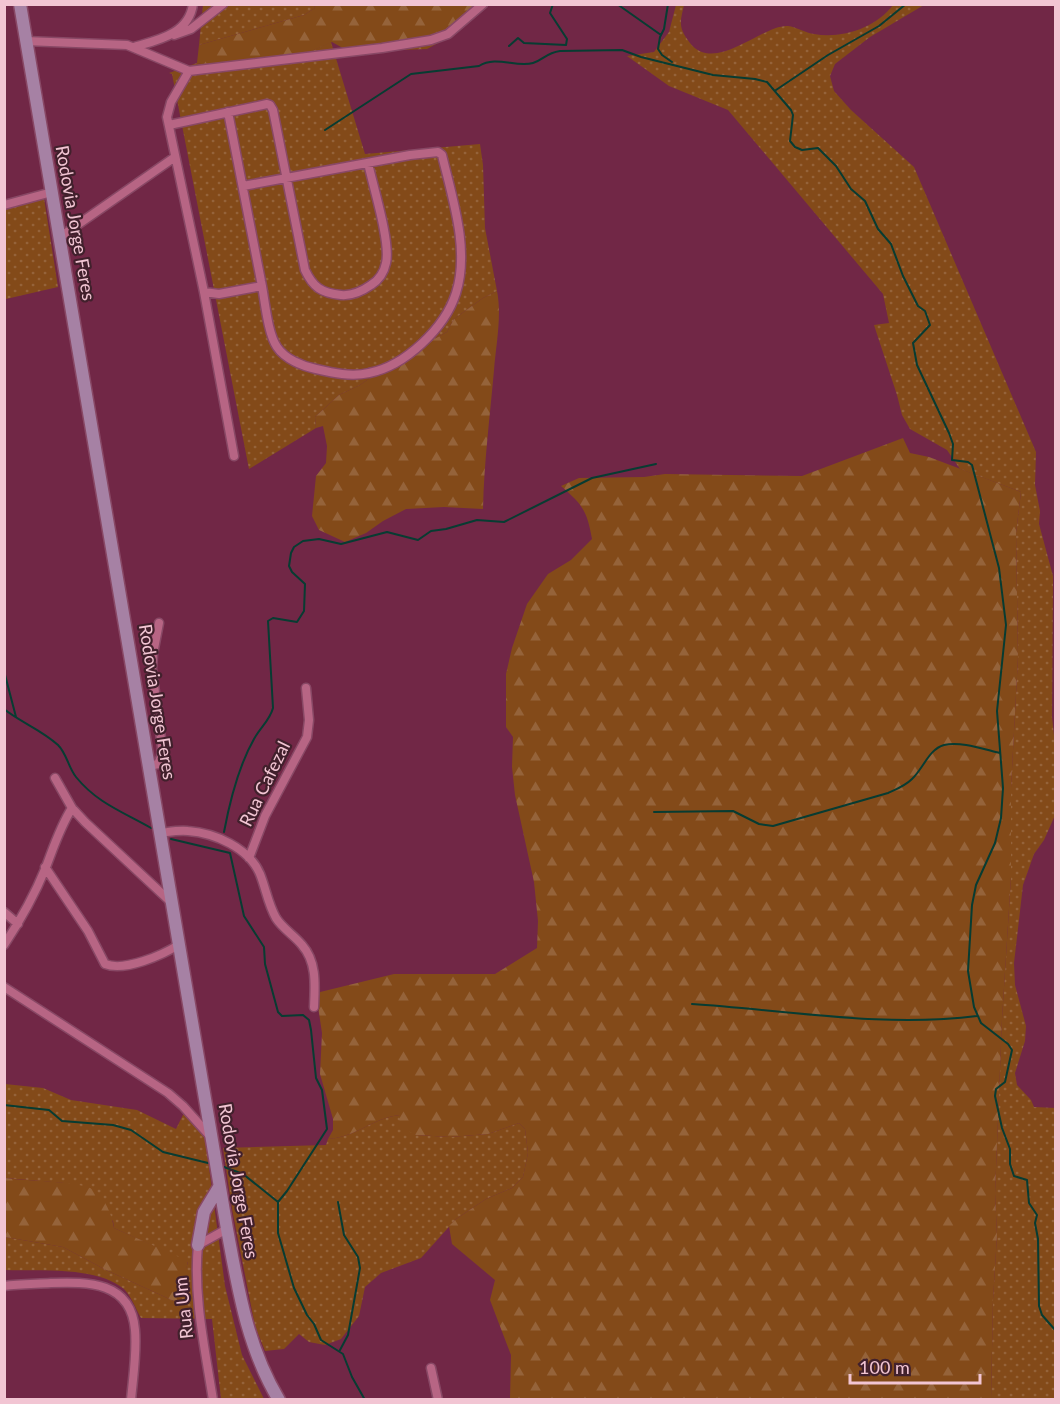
<svg xmlns="http://www.w3.org/2000/svg" width="1060" height="1404" font-family="Lato,sans-serif">
	<style>
		.grass { fill: url(#grass-dots) }
		.forest { fill: url(#forest-firs) }
		.lines { fill: none; stroke-linecap: round; stroke-linejoin: round }
		.stream { stroke: #073c32; stroke-width: 2 }
		.street-casing { stroke: #884865; stroke-width: 11 }
		.secondary-casing { stroke: #884865; stroke-width: 15 }
		.street { stroke: #b76584; stroke-width: 8 }
		.secondary { stroke: #a681a4; stroke-width: 12 }
		.labels { text-anchor: middle; stroke-width: 4.5; stroke-linejoin: round; paint-order: stroke }
		.street-label { font-size: 18px; fill: #f2c5d3; stroke: #41202c }
	</style>
	<defs>
		<pattern id="grass-dots" width="8" height="8" patternUnits="userSpaceOnUse" patternTransform="scale(1.5)"><rect width="8" height="8" fill="#834a19"/><path d="M2 2h.1M6 6h.1" fill="none" stroke="#95633a" stroke-width="1.8" stroke-linecap="round"/></pattern>
		<pattern id="forest-firs" width="22" height="20" patternUnits="userSpaceOnUse" patternTransform="scale(1.5)"><rect width="22" height="20" fill="#834a19"/><path d="M5 1l3.5 6h-7zM16 11l3.5 6h-7z" fill="#95633a"/></pattern>
	</defs>
	<rect width="100%" height="100%" fill="#712746"/>
	<path class="grass" d="M203 5H314L315 8 304 15 199 45Z
		M676 5H684C680 23 678 27 690 43 715 75 763 24 788 26 796 27 806 33 814 34 842 39 876 28 893 5H924L870 37 835 64 830 76 834 91 851 110 914 167 1036 452 1035 485 1040 511 1039 524 1053 576 1052 717 1056 754V813L1044 840 1034 854 1023 885 1014 963 1015 985 1026 1026 1025 1041 1015 1073 1017 1085 1031 1100 1034 1107 1055 1108V1399H991L993 1300 997 1235 995 1193 1002 1019 1011 877V788L1018 657 1016 533 1021 492 960 469 947 450 910 429 902 415 897 395 874 325 889 323 883 294 728 110 669 86 627 56 654 52 669 32Z
		M331 42 365 154 480 144 483 165 485 228 497 291 483 298 454 319 447 332 393 362 360 385 339 395 315 417 316 428 249 469 172 74 169 73 197 63 214 67 287 62Z
		M43 192 58 287 6 299 4 203Z
		M5 1084 43 1088 71 1100 137 1110 176 1129 186 1109 203 1123 225 1286 242 1355 264 1399H221L212 1319 141 1318C136 1309 131 1296 124 1289 97 1266 39 1271 5 1270V1237L63 1247 106 1270 176 1302 188 1262 114 1228 113 1221 64 1183 5 1178Z
		M400 1115 416 1135 450 1137 488 1134 519 1123 525 1129 528 1153 523 1177 512 1188 486 1199 456 1219 421 1258 381 1273 365 1287 359 1316 341 1339 325 1345 309 1342 299 1334 284 1349 265 1351 255 1326 232 1209 223 1148 326 1145 328 1139C357 1137 372 1118 400 1115Z"/>
	<path class="forest" d="M314 5H478L457 23 440 42 427 49 350 52 332 42 287 62 214 67 197 63 199 45 304 15 315 8Z
		M497 291C502 316 496 344 494 370 490 416 484 462 483 509L444 507 406 509 383 521 366 533 345 542 319 530 312 516 316 476 326 463 327 446 323 426 316 428 315 417 339 395 360 385 393 362 447 332 454 319 483 298Z
		M903 438 910 453 929 457 1021 492 1016 533 1018 657 1011 788V877L1002 1019 995 1193 997 1235 993 1300 991 1399H510L511 1355 490 1300 495 1280 452 1244 449 1226 456 1219 486 1199 512 1188 523 1177 528 1153 525 1129 519 1123 488 1134 450 1137 416 1135 399 1126 400 1115C372 1118 357 1137 328 1139L333 1130V1119L320 1074 322 1033 316 993 394 974H495L537 948 538 921 534 882 515 795 512 767 513 737 506 727V674L512 648 527 604 548 574 571 560 592 539C587 511 583 505 561 486L579 478 644 477 665 474 802 476Z
		M5 1178C26 1181 73 1181 90 1188 104 1194 112 1215 114 1228L188 1261 181 1294 176 1302 106 1270 63 1247 5 1237Z"/>
	<g class="lines">
		<path class="stream" d="M617 4 661 35
			M668 4 664 29 660 37 658 49 662 55 672 62
			M509 46 518 38 524 43 566 45 567 39 550 13 553 4
			M776 90 828 55 879 26 906 4
			M325 130 411 74 479 66C496 55 516 68 533 63 543 60 546 53 560 51L622 50 641 57 713 75 755 79 767 82 791 110 793 115 790 141 795 147 802 150 818 148 836 166 851 189 865 201 878 229 891 244 903 276 918 306 925 311 930 325 913 343 917 365 949 433 953 444 952 460 968 462 972 465 999 568 1006 625 997 711 1003 788 1001 818 995 843 976 885 972 905 968 971 974 1007 981 1023 1008 1044 1012 1050 1005 1082 996 1089 995 1096 1002 1128 1010 1149V1164L1014 1176 1027 1180 1029 1203 1037 1215 1035 1223 1038 1239 1039 1306 1042 1315 1056 1331
			M4 671 16 717
			M4 709C20 722 42 730 58 745 67 754 68 767 76 777 97 803 123 812 151 828
			M654 812 733 811 759 824 773 826 888 793C897 789 905 786 912 779 923 769 929 749 944 745 961 741 983 749 1000 753
			M224 832C230 800 238 767 254 739 260 728 270 720 273 708L268 621 273 618 297 622 304 611 305 584 292 572 289 566 291 553 294 547 303 541 319 539 341 544 387 532 418 540 431 531 446 529 477 520 504 522 592 478 656 464
			M171 839 230 853 244 916 264 947 265 964 278 1012 282 1016 303 1015 309 1020 311 1030 316 1078 322 1090 327 1129 287 1191 278 1202V1233L294 1288 307 1315 314 1324 321 1340 343 1354 352 1377 365 1400
			M692 1004C786 1010 883 1028 977 1016
			M4 1105 49 1110 62 1121 113 1125 131 1130 163 1152 208 1163
			M224 1167 243 1174 278 1202
			M338 1202 344 1235 358 1257 360 1268 348 1335 340 1350"/>
		<g class="street-casing">
			<path id="street" d="M174 35 191 29 223 4
				M25 41 127 45 189 71 382 48 431 40 448 34 483 4
				M134 47C158 40 189 34 193 4
				M189 71 171 102 167 117 204 292 234 456
				M228 112C239 168 250 225 261 281 265 299 267 332 277 347 285 359 302 366 316 369 333 373 351 377 369 373 405 366 445 328 456 293 470 250 452 197 442 155L438 152 410 155 243 186
				M169 125 267 104 270 105 273 110 305 270C313 287 321 293 341 295 352 296 361 292 371 285 379 280 384 273 386 263 391 243 373 186 368 163
				M4 205 52 192
				M60 237 175 157
				M204 292 219 294 262 286
				M149 766 158 764 161 757 162 747 152 669 153 654 159 623
				M55 778 72 808 85 822 172 903
				M160 833C169 832 178 830 188 831 215 833 249 848 260 874 266 889 268 904 276 918 283 929 294 935 302 945 317 962 315 985 314 1007
				M249 858 265 816 307 737 309 720 306 688
				M45 867 88 931 105 964C124 972 163 955 180 944
				M4 912 18 924
				M4 945C20 921 35 894 46 867 54 846 60 827 72 808
				M4 987 168 1093 183 1106 210 1136
				M4 1286C20 1284 35 1284 51 1283 88 1282 131 1281 135 1330 137 1353 133 1377 131 1400
				M431 1368 438 1400
				M213 1400C205 1349 193 1296 198 1245L227 1229"/>
		</g>
		<g class="secondary-casing">
			<path id="secondary" d="M20 4 227 1229C238 1288 247 1347 279 1400
				M198 1245 204 1212 219 1187"/>
		</g>
		<use href="#street" class="street"/>
		<use href="#secondary" class="secondary"/>
	</g>
	<g class="labels">
		<g class="street-label">
			<text transform="translate(75 223) rotate(80)" y="6">Rodovia Jorge Feres</text>
			<text transform="translate(157 702) rotate(81)" y="6">Rodovia Jorge Feres</text>
			<text transform="translate(265 784) rotate(-64)" y="6">Rua Cafezal</text>
			<text transform="translate(238 1181) rotate(80)" y="6">Rodovia Jorge Feres</text>
			<text transform="translate(184 1308) rotate(-96)" y="6">Rua Um</text>
		</g>
	</g>
	<rect width="1060" height="1404" fill="none" stroke="#f2c5d3" stroke-width="12"/>
	<path d="M850 1374v9h130v-9" fill="none" stroke="#f2c5d3" stroke-width="3"/>
	<text x="859" y="1374" font-size="18" fill="#f2c5d3" stroke="#41202c" stroke-width="4.5" paint-order="stroke">100 m</text>
</svg>
